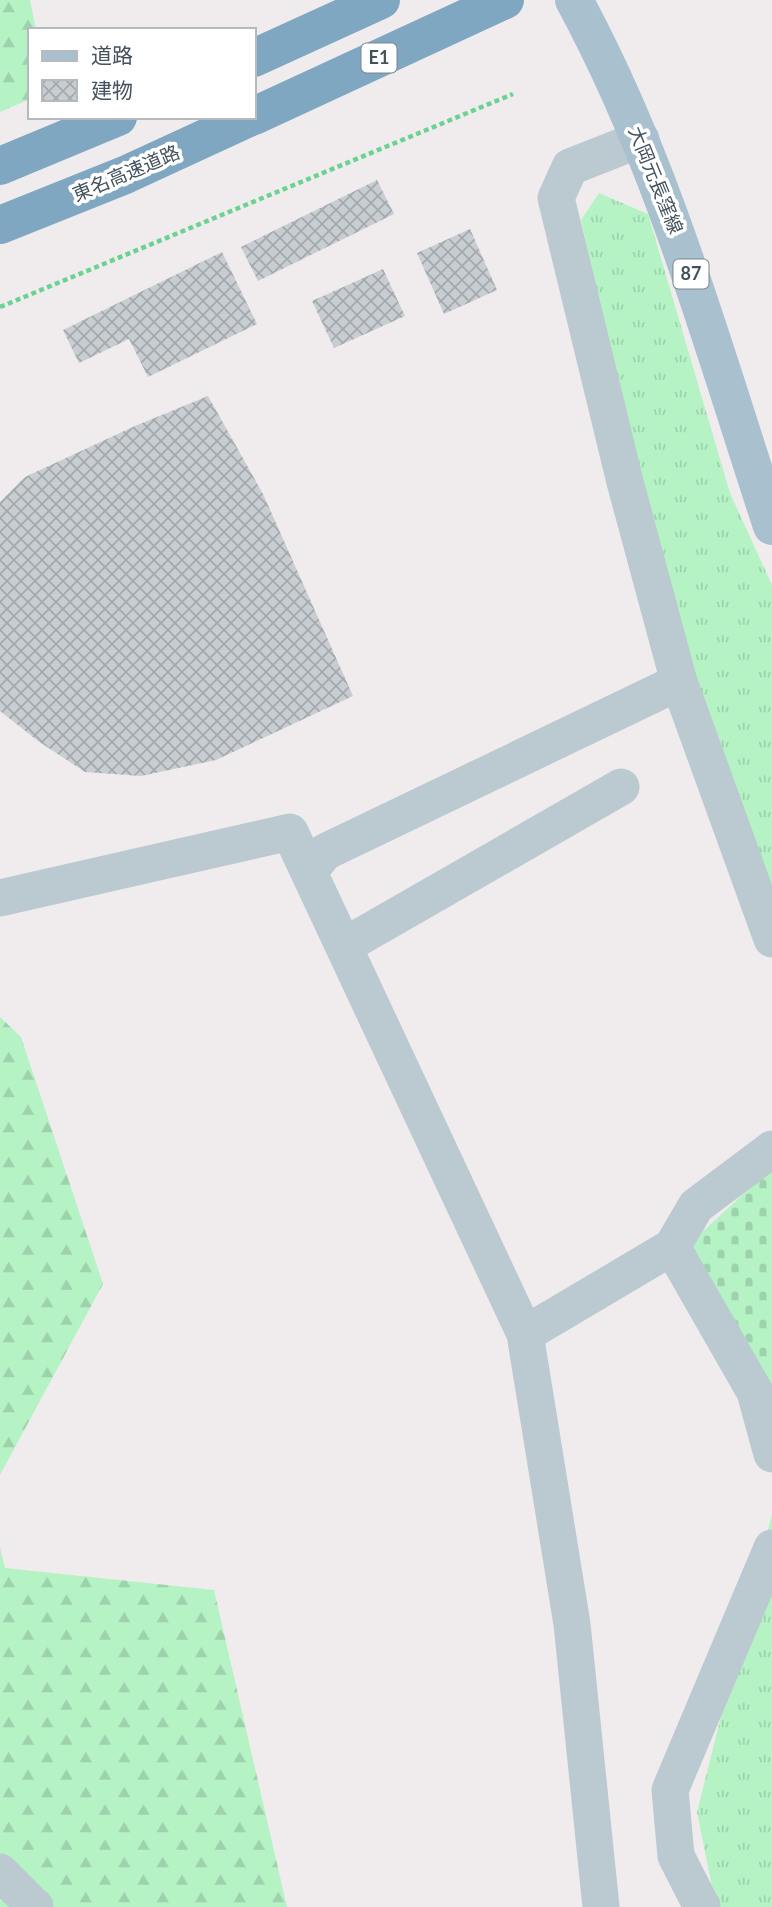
<svg xmlns="http://www.w3.org/2000/svg" width="772" height="1907" font-family="Lato,'Noto Sans JP',sans-serif">
	<style>
		.grass { fill: url(#grass-tufts) }
		.forest { fill: url(#forest-firs) }
		.cemetery { fill: url(#cemetery-stones) }
		.building { fill: url(#building-cross-hatch) }
		.lines { fill: none; stroke-linecap: round; stroke-linejoin: round }
		.path { stroke: #6ad392; stroke-width: 4.5; stroke-dasharray: 5 3.5; stroke-linecap: butt }
		.minor { stroke: #bbcad1; stroke-width: 37 }
		.major { stroke: #a9c1cf; stroke-width: 38 }
		.highway { stroke: #7fa7c1; stroke-width: 38 }
		.labels { text-anchor: middle; stroke-width: 7; stroke-linejoin: round; paint-order: stroke }
		.shield { fill: #fff; stroke: #7b878d; stroke-width: 2 }
		.shield-label { font-size: 18px; font-weight: bold; fill: #43535c }
		.street-label { font-size: 19px; fill: #43535c; stroke: #fff }
	</style>
	<defs>
		<pattern id="grass-tufts" width="24" height="20" patternUnits="userSpaceOnUse" patternTransform="scale(1.75)"><rect width="24" height="20" fill="#b5f3c5"/><path d="M3 7l-1-3M5 7V3M7 7l1-3M15 17l-1-3M17 17v-4M19 17l1-3" fill="none" stroke="#9dd2ac"/></pattern>
		<pattern id="forest-firs" width="22" height="20" patternUnits="userSpaceOnUse" patternTransform="scale(1.75)"><rect width="22" height="20" fill="#b5f3c5"/><path d="M5 1l3.5 6h-7zM16 11l3.5 6h-7z" fill="#9dd2ac"/></pattern>
		<pattern id="cemetery-stones" width="16" height="16" patternUnits="userSpaceOnUse" patternTransform="scale(1.75)"><rect width="16" height="16" fill="#b5f3c5"/><path d="M2 7V4a2 2 0 0 1 4 0v3zM10 15v-3a2 2 0 0 1 4 0v3z" fill="#9dd2ac"/></pattern>
		<pattern id="building-cross-hatch" width="8" height="8" patternUnits="userSpaceOnUse" patternTransform="scale(1.75)"><rect width="8" height="8" fill="#c8cdd2"/><path d="M0 0l8 8M0 8l8-8" fill="none" stroke="#a4a9ae"/></pattern>
	</defs>
	<rect width="100%" height="100%" fill="#f0eced"/>
	<path class="grass" d="M599 193 648 214 730 493 772 585V917L684 694 581 220Z
		M772 1514V1907H716L697 1812Z"/>
	<path class="forest" d="M0 0H30L36 30H30V99L0 112Z
		M0 1017 21 1037 103 1284 0 1475Z
		M0 1547 5 1568 214 1590 287 1907H0Z"/>
	<path class="cemetery" d="M772 1168V1443L690 1243Z"/>
	<path class="building" d="M377 180 394 214 258 281 241 247Z
		M470 229 497 290 444 314 417 253Z
		M222 252 257 324 148 377 129 339 79 363 63 330Z
		M383 269 405 316 334 348 312 301Z
		M208 396 263 494 353 696 216 760 141 776 85 772 38 741 0 711V502L25 477 135 426Z"/>
	<g class="lines">
		<path class="path" d="M0 307 513 94"/>
		<path class="minor" d="M641 139 570 167 556 198 625 482 679 682 772 939
			M309 872 325 852 679 682
			M0 898 290 832 525 1334 672 1247 696 1206 772 1149
			M344 946 621 787
			M672 1247 755 1392 772 1454
			M525 1334 572 1624 601 1907
			M0 1872 35 1907
			M702 1907 676 1856 670 1790 772 1548"/>
		<path class="major" d="M574 0C664 166 713 348 772 526"/>
		<path class="highway" d="M254 58 381 0
			M254 116 505 0
			M0 166 118 117
			M0 225 125 175 251 117"/>
	</g>
	<g class="labels">
		<g class="shield">
			<rect x="361.5" y="43.5" width="35" height="29" rx="5"/>
			<rect x="673.5" y="259.5" width="35" height="29" rx="5"/>
		</g>
		<g class="shield-label">
			<text x="379" y="64">E1</text>
			<text x="691" y="280">87</text>
		</g>
		<g class="street-label">
			<text transform="translate(126 173) rotate(-23)" y="7">東名高速道路</text>
			<text transform="translate(656 180) rotate(68)" y="7">大岡元長窪線</text>
		</g>
	</g>
	<rect x="28" y="28" width="228" height="91" fill="#ffffff" stroke="#b4babe" stroke-width="2"/>
	<rect x="42" y="51" width="35" height="10" fill="#a9c1cf" stroke="#b4babe" stroke-width="2"/>
	<text x="91" y="63" font-size="21" fill="#43535c">道路</text>
	<rect x="42" y="80" width="35" height="21" fill="url(#building-cross-hatch)" stroke="#b4babe" stroke-width="2"/>
	<text x="91" y="98" font-size="21" fill="#43535c">建物</text>
</svg>
